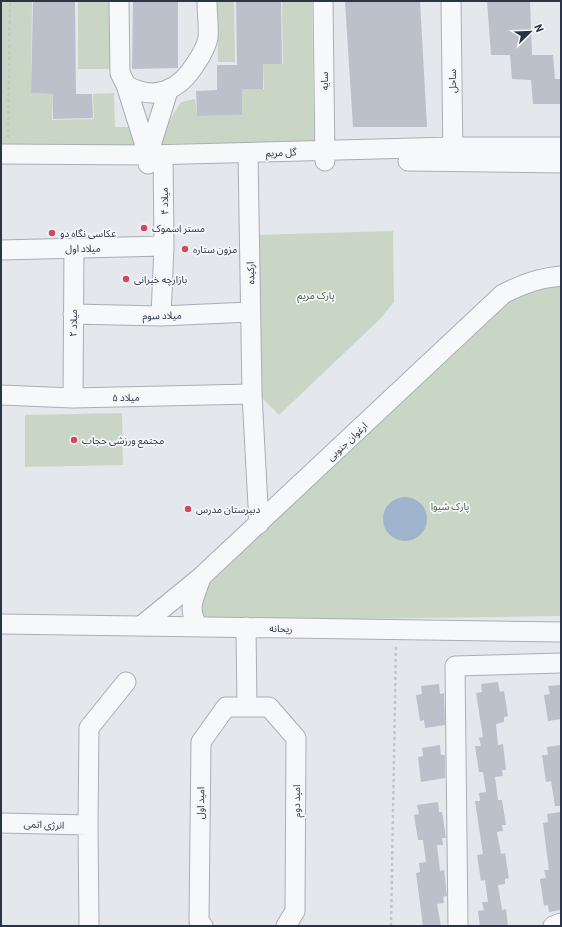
<svg xmlns="http://www.w3.org/2000/svg" width="562" height="927" font-family="Barlow,'Noto Sans Arabic',sans-serif">
	<style>
		.green { fill: #c9d6c5 }
		.water { fill: #9fb4cc }
		.building { fill: #bbc0ca }
		.lines { fill: none; stroke-linecap: round; stroke-linejoin: round }
		.minor-casing { stroke: #a9aeb7; stroke-width: 21 }
		.path { stroke: #c2c5cb; stroke-width: 2.5; stroke-dasharray: 3 3; stroke-linecap: butt }
		.minor { stroke: #f7f8fa; stroke-width: 19 }
		.poi-dot { fill: #d1495b; stroke: #f4f6f9; stroke-width: 1.5 }
		.labels { text-anchor: middle; stroke-width: 3.5; stroke-linejoin: round; paint-order: stroke }
		.street-label { font-size: 10px; fill: #2b3445; stroke: #f4f6f9 }
		.poi-label { font-size: 10px; fill: #2b3445; stroke: #f4f6f9; text-anchor: start }
		.park-label { font-size: 10px; fill: #3f6138; stroke: #f4f6f9 }
	</style>
	<rect width="100%" height="100%" fill="#e4e7ec"/>
	<path class="green" d="M1 1H32L31 93 53 94 52 120 94 119 93 94 114 93 115 127H134V145L1 146Z
		M78 1H114V69H78Z
		M217 1H234L235 62H218Z
		M282 1H312L314 142 162 144 163 131 181 102 195 99 197 116 242 115V89H264L263 64H283Z
		M393 231 394 302 380 319 279 415 255 391 251 235Z
		M561 285V616L213 621C204 619 201 615 197 607L204 589 351 446 502 304 520 293Z
		M122 413 123 465 25 467V415Z"/>
	<path class="water" d="M383 519a22 22 0 1 1 44 0a22 22 0 1 1-44 0Z"/>
	<path class="building" d="M33 1H75L76 94H92L93 118 53 119V94L31 93Z
		M133 1H178V68L132 69Z
		M236 1H281L282 64H263V89H242V115L197 116 196 91 217 90V65H237Z
		M345 1H420L427 127H353Z
		M487 1H530L532 55H553L555 79H561V104H533L531 80 512 79 510 55H491Z
		M498 682 500 692 504 691 508 716 504 717V722L496 724 498 745 503 744 506 770H502L503 776 495 777 498 800H502L506 825H502L503 831 497 832 501 854 505 853 509 878 505 879V884L498 885 502 910 506 909 508 926H480L478 911 484 910 482 902H488L485 880 481 881 477 855 483 854 475 801H480L479 793 486 792 483 772H479L475 746H481L479 738 483 737 476 693 482 692 481 684Z
		M439 684 440 694 444 693V695L445 725 425 728 424 720 420 721 416 695 422 694 421 686Z
		M561 685V719L548 721 544 695 550 694 548 686Z
		M440 745 441 755H445V778L421 782 418 757 423 756 422 748Z
		M561 745V806H555L551 781 546 782 542 755H548L547 747Z
		M438 802 439 812H442L446 838H442L443 845H437L440 871 444 870 447 896 443 897 444 903 437 904 441 926H423L416 873 420 872 419 863 426 862 423 840H418L414 815 419 814 417 805Z
		M561 812V910L549 912 548 905 544 906 540 879 546 878 544 870H549L543 823 548 822 547 814Z"/>
	<g class="lines">
		<g class="minor-casing">
			<path id="minor" d="M119 1 120 73 126 85 148 155V164
				M323 1 325 161
				M451 1 453 160
				M126 85C155 102 180 90 196 63 201 56 206 47 208 38 209 27 207 13 207 1
				M248 153 252 394 259 524
				M1 154 148 155 452 147H561
				M148 155 168 91
				M408 161 561 163
				M1 250 164 246
				M73 314 161 316 250 312
				M161 316 164 246 163 155
				M1 395 73 398 252 394
				M73 398 74 248
				M1 624 561 632
				M141 626 201 577 503 294C523 284 539 278 561 276
				M198 626C186 608 195 597 201 578
				M246 627 247 707
				M1 823 88 825
				M89 926 88 825 89 728 126 682
				M203 926 199 921 201 742 226 707H269L296 738 295 911 286 926
				M458 926 455 666 561 663
				M553 926 561 923"/>
		</g>
		<path class="path" d="M8 138 10 1
			M391 926 396 645"/>
		<use href="#minor" class="minor"/>
	</g>
	<g class="poi-dot">
		<circle cx="144" cy="228" r="4"/>
		<circle cx="52" cy="233" r="4"/>
		<circle cx="185" cy="249" r="4"/>
		<circle cx="126" cy="279" r="4"/>
		<circle cx="74" cy="440" r="4"/>
		<circle cx="188" cy="509" r="4"/>
	</g>
	<g class="labels">
		<g class="street-label">
			<text transform="translate(324 81) rotate(-91)" y="4">سایه</text>
			<text transform="translate(452 81) rotate(-91)" y="4">ساحل</text>
			<text transform="translate(281 152) rotate(-2)" y="4">گل مریم</text>
			<text transform="translate(164 201) rotate(-91)" y="4">میلاد ۴</text>
			<text transform="translate(83 248) rotate(-1)" y="4">میلاد اول</text>
			<text transform="translate(250 273) rotate(-91)" y="4">ارکیده</text>
			<text transform="translate(162 315) rotate(-1)" y="4">میلاد سوم</text>
			<text transform="translate(73 323) rotate(-90)" y="4">میلاد ۲</text>
			<text transform="translate(126 397) rotate(-1)" y="4">میلاد ۵</text>
			<text transform="translate(347 441) rotate(-43)" y="4">ارغوان جنوبی</text>
			<text transform="translate(281 628) rotate(1)" y="4">ریحانه</text>
			<text transform="translate(296 801) rotate(-90)" y="4">امید دوم</text>
			<text transform="translate(200 803) rotate(-89)" y="4">امید اول</text>
			<text transform="translate(44 824) rotate(2)" y="4">انرژی اتمی</text>
		</g>
		<g class="poi-label">
			<text x="152" y="232">مستر اسموک</text>
			<text x="60" y="237">عکاسی نگاه دو</text>
			<text x="193" y="253">مزون ستاره</text>
			<text x="134" y="283">بازارچه خیرانی</text>
			<text x="82" y="444">مجتمع ورزشی حجاب</text>
			<text x="196" y="513">دبیرستان مدرس</text>
		</g>
		<g class="park-label">
			<text x="316" y="299">پارک مریم</text>
			<text x="450" y="510">پارک شیوا</text>
		</g>
	</g>
	<rect width="562" height="927" fill="none" stroke="#2b3445" stroke-width="4"/>
	<g transform="translate(530 32) rotate(67)" stroke="#f4f6f9" stroke-width="3" paint-order="stroke">
	<path d="M0-3L7 15L0 10L-7 15Z" fill="#2b3445"/>
	<text y="-6" font-size="11" font-weight="bold" text-anchor="middle" fill="#2b3445">N</text>
	</g>
</svg>
